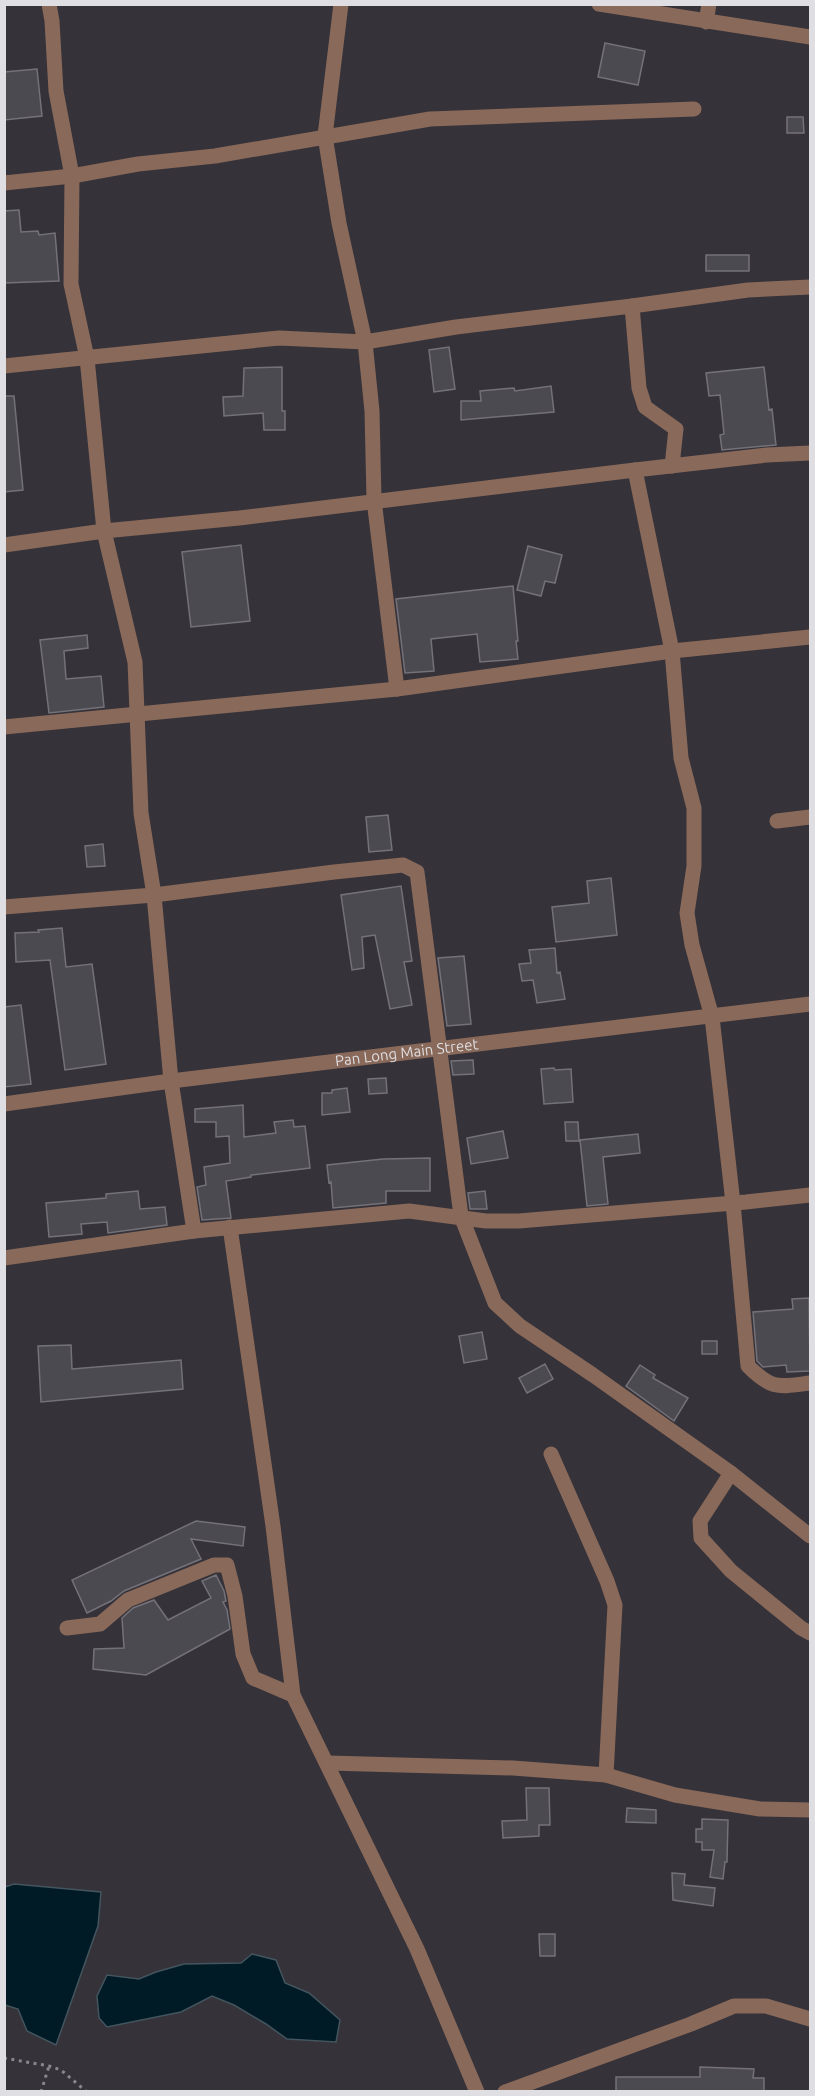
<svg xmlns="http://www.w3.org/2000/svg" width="815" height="2096" font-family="Ubuntu,sans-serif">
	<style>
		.water { fill: #001a26; stroke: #43555e; stroke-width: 1.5 }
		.building { fill: #4c4a51; stroke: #747179; stroke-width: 1.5 }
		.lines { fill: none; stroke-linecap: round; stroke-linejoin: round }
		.path { stroke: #89878c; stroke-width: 3; stroke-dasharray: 3 4.5; stroke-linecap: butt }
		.minor { stroke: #89695a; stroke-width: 15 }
		.labels { text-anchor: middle; stroke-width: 4.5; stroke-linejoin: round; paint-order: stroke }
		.street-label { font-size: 15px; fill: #dfdee2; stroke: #2b282f }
	</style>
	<rect width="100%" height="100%" fill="#353239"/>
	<path class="water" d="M14 1884 101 1892 98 1926 56 2045 27 2031 18 2009 5 2005V1887Z
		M252 1954 276 1960 285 1983 309 1993 340 2020 336 2042 287 2039 266 2024 234 2005 212 1996 181 2012 107 2027 99 2018 97 1996 107 1975 139 1979 156 1972 184 1964 241 1963Z"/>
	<path class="building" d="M605 43 645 51 638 85 598 77Z
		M37 69 42 116 4 120V72Z
		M787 117H803L804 133H787Z
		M19 210 21 232 38 231 39 235 55 233 59 281 4 283V211Z
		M706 255H749V271H706Z
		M449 347 455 389 434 392 429 350Z
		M282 367V411H285V430H264L263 413 224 416 223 397 243 396 244 368Z
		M764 367 769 410 772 409 776 445 722 450 720 435 724 434 720 395 709 396 706 373Z
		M551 386 554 412 461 420V401H481L480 391 514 388 515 391Z
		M4 396H14L23 490 4 492Z
		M241 545 250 621 191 627 182 552Z
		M528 546 562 555 555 583 545 581 541 596 517 590Z
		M513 586 518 641H516L518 659 480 662 477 634 431 639 434 671 405 673 396 599Z
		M87 635 88 648 64 651 66 679 101 676 104 707 49 713 40 640Z
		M388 815 392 850 369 852 366 817Z
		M103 844 105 866 87 867 85 846Z
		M611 878 617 935 556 942 552 907 589 903 587 881Z
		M401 886 412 961 404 962 412 1005 390 1009 375 935 362 937 364 968 352 970 341 895Z
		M62 928 66 967 92 964 106 1064 65 1070 50 960 16 962 15 933 39 932 38 930Z
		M555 948 557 973 560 972 565 999 537 1003 533 980 522 981 519 964 531 963 529 950Z
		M464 956 471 1024 447 1026 438 958Z
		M21 1005 31 1084 4 1087V1007Z
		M473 1060 474 1074 453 1075 451 1061Z
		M554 1068 555 1070 571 1069 573 1102 544 1104 541 1069Z
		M386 1078 387 1093 369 1094 368 1079Z
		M347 1088 350 1112 322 1115V1093H332V1090Z
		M243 1105 244 1137 276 1133 274 1122 293 1120 294 1127 305 1126 310 1168 251 1175V1177L226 1181 231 1218 202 1220 197 1187 206 1185 204 1167 230 1163 229 1136 216 1137V1122H195V1109Z
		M565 1122H578L579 1141H566Z
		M503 1131 508 1158 471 1164 467 1138Z
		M638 1134 640 1153 603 1157 608 1204 587 1206 580 1140Z
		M430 1158V1191H386V1203L333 1208 331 1182 329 1183 327 1165 383 1159Z
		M138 1191 140 1209 165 1207 167 1225 108 1233 107 1222 81 1224 82 1234 49 1237 46 1203 106 1198V1194Z
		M485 1191 487 1209H470L468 1193Z
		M809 1298 810 1371 787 1372 786 1365 763 1367 757 1361 753 1312 793 1309 792 1299Z
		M482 1332 487 1359 464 1363 459 1336Z
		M702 1341H717V1354H702Z
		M71 1345 72 1369 181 1360 183 1389 41 1402 38 1346Z
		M545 1364 553 1379 527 1393 519 1378Z
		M640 1365 655 1375 653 1378 688 1398 674 1421 626 1386Z
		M196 1521 245 1527 243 1546 191 1539 201 1559 124 1591 111 1601 87 1613 72 1580Z
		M216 1575 224 1591 226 1601 223 1602 227 1610 230 1629 146 1675 93 1669 94 1649 124 1648 122 1618 133 1608 154 1600 168 1620 211 1598 202 1581Z
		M526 1788H549L550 1825H539V1836L503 1838 502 1821 527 1820Z
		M627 1808 656 1810V1823L626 1822Z
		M702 1819 728 1820 727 1862H725L723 1879 710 1877 714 1850H702V1842H696V1829H702Z
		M672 1873 685 1874 684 1885 715 1888 713 1906 673 1900Z
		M539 1934H555V1956H540Z
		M700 2067 754 2069 753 2078H764V2091H616V2077H700Z"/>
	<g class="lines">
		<path class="path" d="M4 2058 49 2066 61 2070 87 2092
			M41 2092 49 2066"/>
		<g class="minor">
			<path d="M49 4 52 21 56 91 72 176 71 284 87 358 104 531 135 662 141 813 154 895 171 1081 194 1231"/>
			<path d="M341 4 325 136 339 223 365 342 372 411 374 500 397 689"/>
			<path d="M599 4 810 37"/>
			<path d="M706 22 709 4"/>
			<path d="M4 183 72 176 138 164 215 156 430 119 694 109"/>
			<path d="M632 306 748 290 810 287"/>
			<path d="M4 366 279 338 365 342 456 327 632 306 639 388 645 407 676 429 672 466"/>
			<path d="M635 470 672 651 681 758 694 808V866L687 913 692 945 712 1017 733 1203 748 1366C772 1390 778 1387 810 1383"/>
			<path d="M4 545 104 531 239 518 635 470 767 455 810 453"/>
			<path d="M4 727 397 689 672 651 810 637"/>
			<path d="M777 821 810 817"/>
			<path d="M4 907 154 895 334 872 403 865 417 872 461 1216 495 1303 520 1326 593 1375 731 1473 810 1536"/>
			<path id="s1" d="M4 1104 171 1081 810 1004"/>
			<path d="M230 1227 273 1526 293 1695 417 1949 477 2092"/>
			<path d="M4 1258 194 1231 409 1211 486 1221H519L746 1202 810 1195"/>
			<path d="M551 1454 607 1581 615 1605 606 1775"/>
			<path d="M731 1473 700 1521 701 1538 731 1571 801 1628 810 1633"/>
			<path d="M67 1628 100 1624 128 1600 214 1565H227L235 1596 243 1654 253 1678 293 1695"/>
			<path d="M328 1763 513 1768 606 1775 675 1795 760 1809 810 1810"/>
			<path d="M505 2092 691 2024 734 2006H766L810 2019"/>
		</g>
	</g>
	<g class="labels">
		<g class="street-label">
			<text dy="5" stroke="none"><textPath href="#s1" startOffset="406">Pan Long Main Street</textPath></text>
		</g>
	</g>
	<rect width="815" height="2096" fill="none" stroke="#dfdee2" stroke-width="12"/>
</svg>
